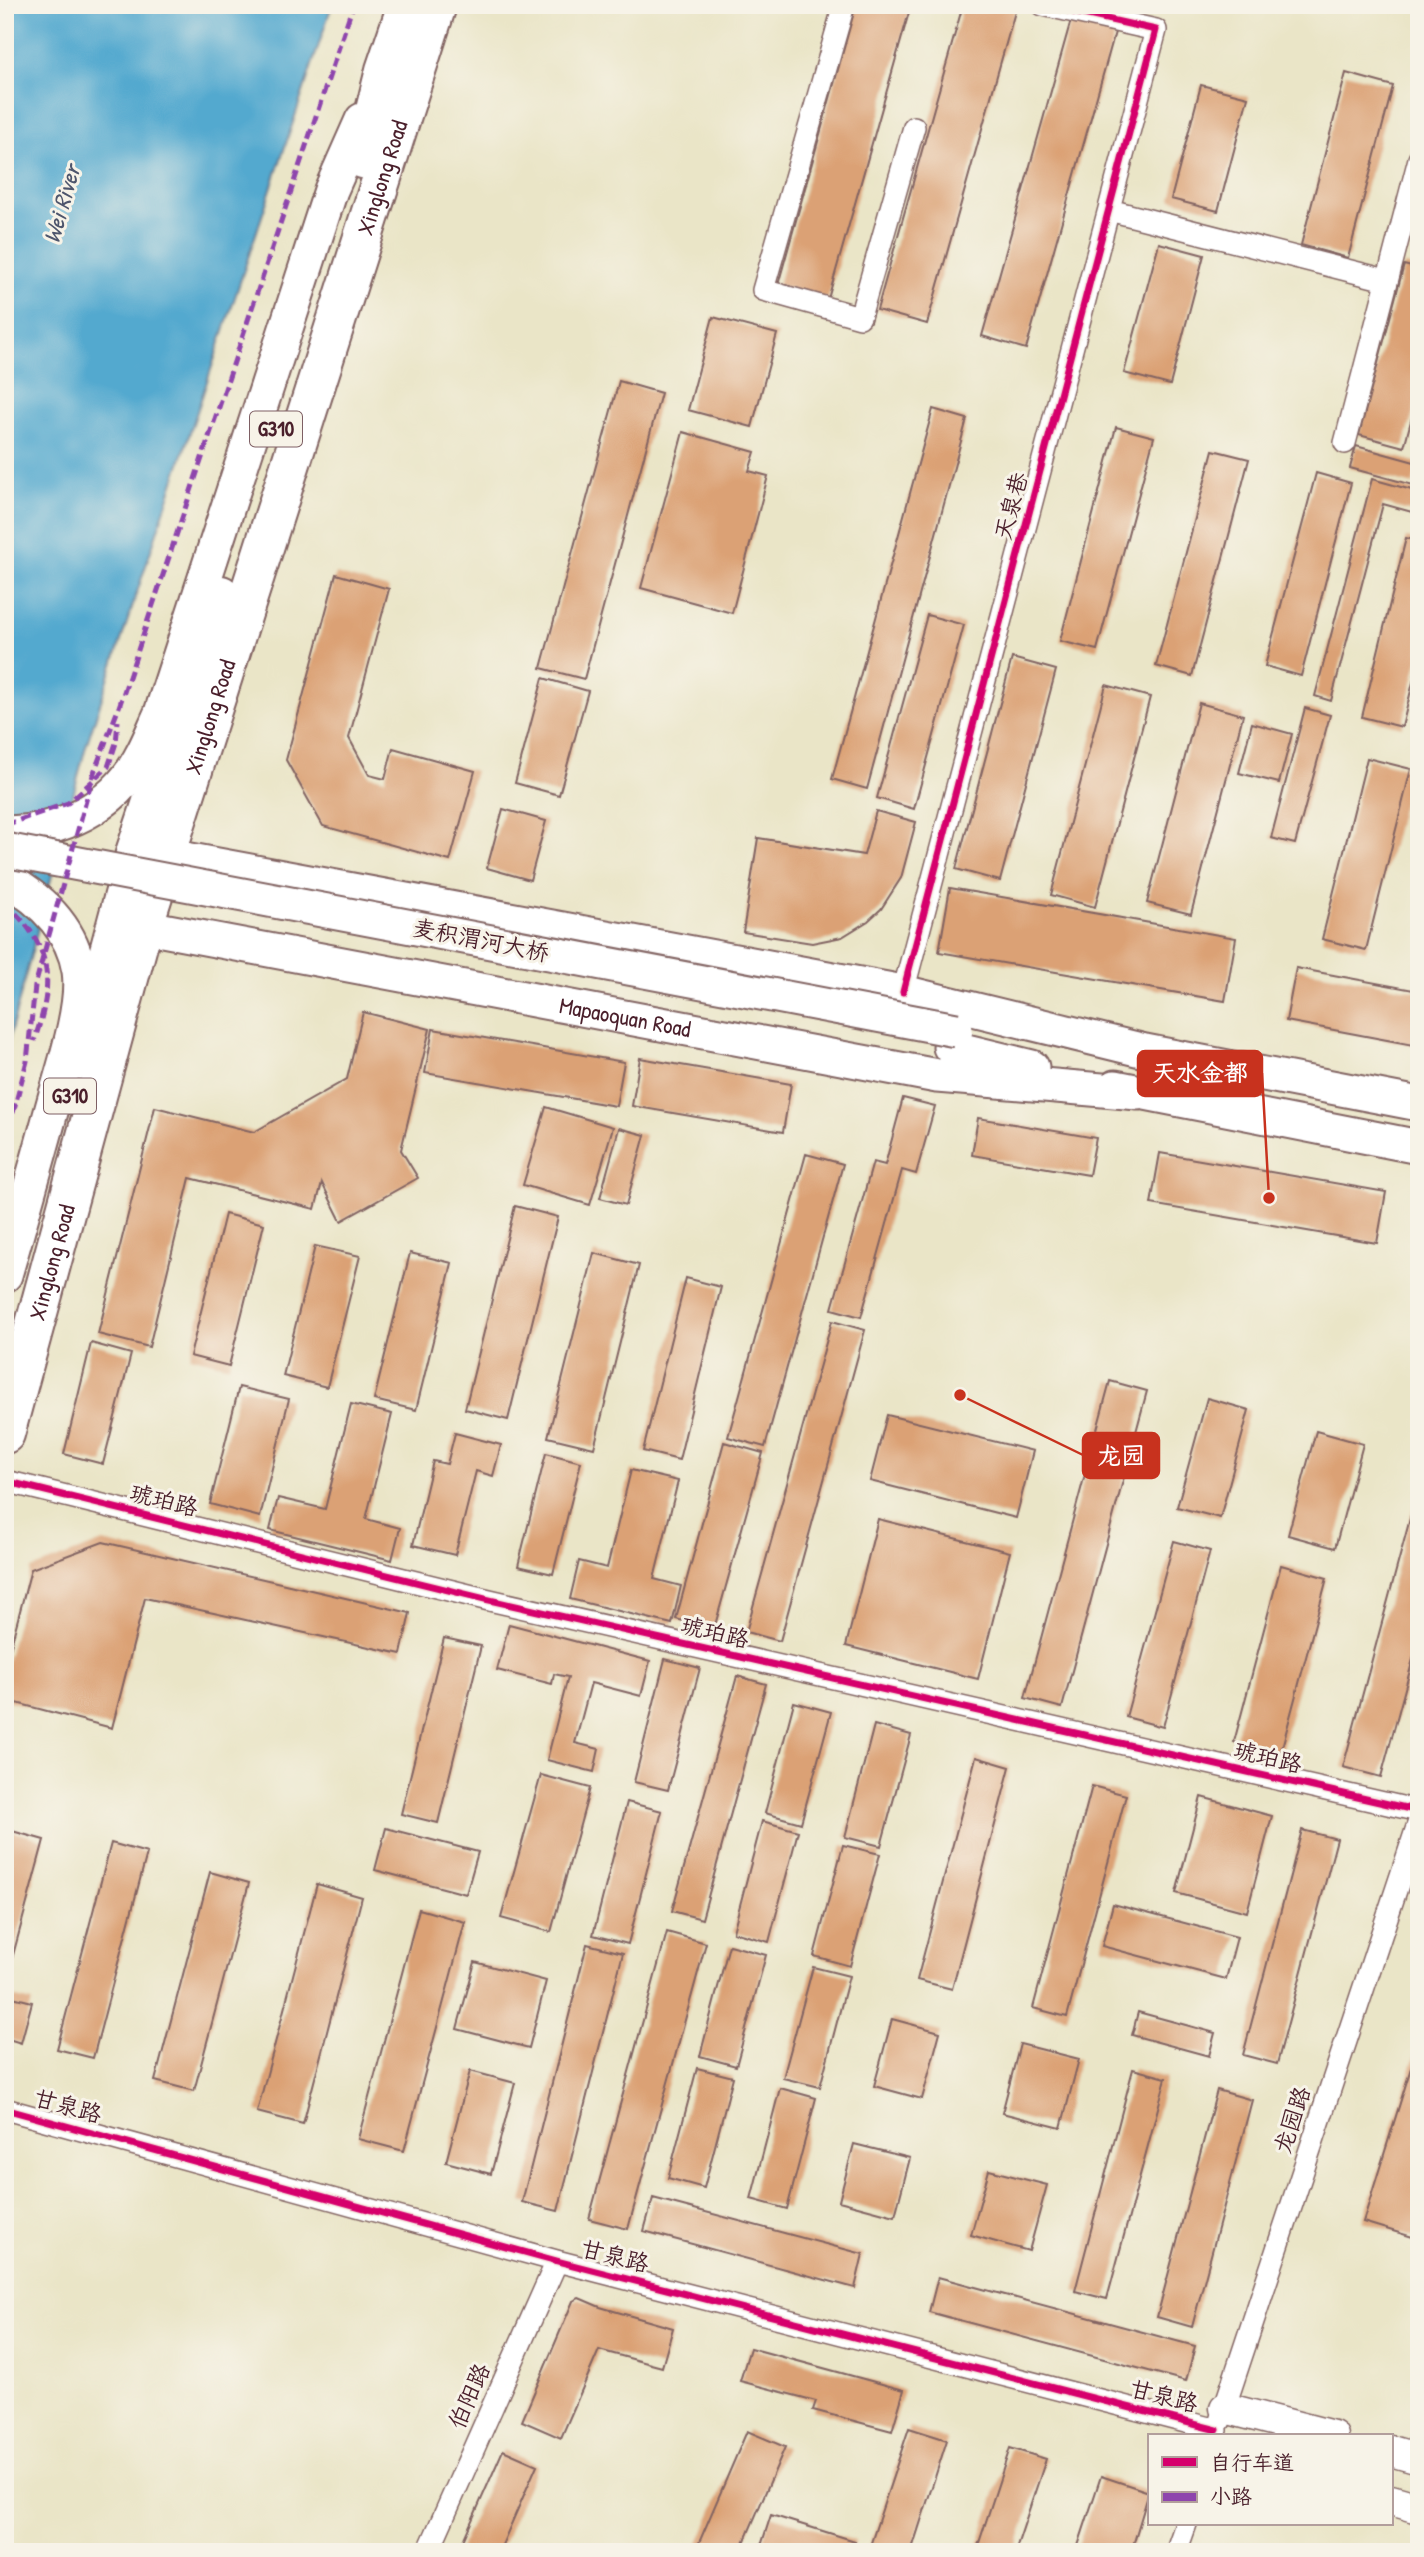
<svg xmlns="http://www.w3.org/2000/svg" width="1424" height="2557" font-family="'Patrick Hand','LXGW WenKai TC',sans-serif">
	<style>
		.water { fill: #53a9cf; stroke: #4e647d; stroke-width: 2 }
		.building { fill: #dba175 }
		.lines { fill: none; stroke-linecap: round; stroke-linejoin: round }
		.street-casing { stroke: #826462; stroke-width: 24 }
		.secondary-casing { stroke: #826462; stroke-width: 33 }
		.primary-casing { stroke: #826462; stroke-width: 37 }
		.highway-casing { stroke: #826462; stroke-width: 42 }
		.street { stroke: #fff; stroke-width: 21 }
		.secondary { stroke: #fff; stroke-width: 30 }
		.primary { stroke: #fff; stroke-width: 33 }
		.highway { stroke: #fff; stroke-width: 38 }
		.primary-bridge-casing { stroke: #826462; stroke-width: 37; stroke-linecap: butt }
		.primary-bridge { stroke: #fff; stroke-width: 33 }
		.quiet { stroke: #8e44ad; stroke-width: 5; stroke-dasharray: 10 5; stroke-linecap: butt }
		.cycleway-casing { stroke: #f7f3e8; stroke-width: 11 }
		.cycleway { stroke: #d6006c; stroke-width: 7 }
		.labels { text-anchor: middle; stroke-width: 6; stroke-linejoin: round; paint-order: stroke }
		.shield { fill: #f7f3e8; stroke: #7e5f64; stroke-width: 2 }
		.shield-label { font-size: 21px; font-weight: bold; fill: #4a1f2b }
		.street-label { font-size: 23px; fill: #4a1f2b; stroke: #f7f3e8 }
		.water-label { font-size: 24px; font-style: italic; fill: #4e566d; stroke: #f7f3e8 }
		.leader { fill: none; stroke: #c8321e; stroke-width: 2.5 }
		.callout-dot { fill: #c8321e; stroke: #f7f3e8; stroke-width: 2.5 }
		.callout { fill: #c8321e; stroke: #c8321e; stroke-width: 2.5 }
		.callout-label { font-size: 24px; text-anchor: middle; font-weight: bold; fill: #fff }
	</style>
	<rect width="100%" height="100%" fill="#f7f3e8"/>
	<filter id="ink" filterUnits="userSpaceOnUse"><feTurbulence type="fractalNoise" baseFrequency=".0143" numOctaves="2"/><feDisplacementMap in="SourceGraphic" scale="14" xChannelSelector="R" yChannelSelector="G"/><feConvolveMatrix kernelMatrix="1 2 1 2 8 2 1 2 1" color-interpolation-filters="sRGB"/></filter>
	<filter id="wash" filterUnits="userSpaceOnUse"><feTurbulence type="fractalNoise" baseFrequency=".00686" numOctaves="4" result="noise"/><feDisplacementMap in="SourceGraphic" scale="28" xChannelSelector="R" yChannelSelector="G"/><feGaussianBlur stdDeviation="1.57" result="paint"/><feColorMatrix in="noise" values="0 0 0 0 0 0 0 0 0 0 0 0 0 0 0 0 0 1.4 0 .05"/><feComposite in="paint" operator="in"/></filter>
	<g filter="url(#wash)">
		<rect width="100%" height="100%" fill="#eae5c7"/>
		<path class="water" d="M5 5H332L86 746 5 1054Z"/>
		<g id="blocks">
			<path class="building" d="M856 5H911L828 299 778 285Z
				M963 5H1006L1016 8 927 324 877 310Z
				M1071 20 1115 32 1026 349 982 336Z
				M1346 73 1393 86 1348 258 1301 245Z
				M1201 85 1248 97 1218 211 1171 199Z
				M1159 243 1204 255 1170 385 1124 373Z
				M1404 265 1419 269V391L1404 447 1359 435Z
				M713 317 777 334 752 427 688 410Z
				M619 381 661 393 584 679 541 668Z
				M933 409 967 419 867 789 832 779Z
				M1116 427 1154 437 1097 650 1060 641Z
				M683 432 755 452 749 471 768 476 732 613 641 588Z
				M1356 446 1418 463 1413 485 1350 468Z
				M1213 450 1249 459 1192 676 1156 666Z
				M1316 473 1351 483 1301 676 1265 666Z
				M1372 479 1419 492V514L1383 504 1331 701 1315 696Z
				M1406 538 1419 541V658L1402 727 1362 717Z
				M336 574 389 589 349 738 369 775 385 779 393 748 475 771 450 861 323 826 286 760Z
				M927 615 964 625 914 809 877 798Z
				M1012 658 1056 670 1000 881 956 869Z
				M543 678 588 691 559 795 515 783Z
				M1106 685 1150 697 1095 907 1051 895Z
				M1199 703 1243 715 1191 914 1147 903Z
				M1305 708 1330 715 1295 844 1271 838Z
				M1252 723 1292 734 1279 783 1239 773Z
				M1367 758 1411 769 1366 950 1322 939Z
				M503 809 546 821 530 880 487 868Z
				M876 811 916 822 901 878 881 909 868 921 842 937 812 943 743 932 758 838 864 855Z
				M950 888 1236 938 1225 1001 939 952Z
				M1296 968 1419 991V1046L1286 1021Z
				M363 1012 430 1029 401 1150 418 1178 341 1221 322 1183 315 1209 190 1178 149 1347 98 1334 155 1107 254 1132 347 1079Z
				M433 1029 624 1062 616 1106 425 1073Z
				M640 1058 791 1084 783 1132 632 1106Z
				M903 1098 935 1106 916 1174 902 1170 861 1317 832 1309 873 1162 885 1165Z
				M546 1107 613 1127 590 1205 523 1185Z
				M978 1118 1096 1138 1089 1175 972 1155Z
				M619 1128 645 1135 626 1205 600 1198Z
				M1160 1153 1386 1192 1377 1243 1151 1204Z
				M806 1154 843 1164 765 1447 728 1437Z
				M515 1206 558 1217 508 1420 465 1409Z
				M225 1214 264 1224 229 1366 190 1356Z
				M315 1246 360 1256 327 1387 283 1376Z
				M410 1253 452 1263 416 1410 374 1400Z
				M594 1253 639 1265 594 1448 548 1437Z
				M686 1278 721 1287 679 1460 643 1451Z
				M832 1321 865 1330 780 1641 746 1632Z
				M91 1343 131 1354 103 1464 64 1454Z
				M1110 1381 1147 1391 1062 1708 1025 1698Z
				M239 1387 289 1399 260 1517 210 1504Z
				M1207 1398 1249 1410 1220 1518 1177 1507Z
				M351 1404 392 1414 366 1519 400 1528 392 1560 270 1530 278 1498 325 1509Z
				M887 1415 1033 1451 1016 1518 870 1481Z
				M1316 1431 1363 1444 1335 1548 1288 1535Z
				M455 1433 501 1445 493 1476 476 1471 455 1555 413 1545 433 1461 447 1464Z
				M724 1442 763 1453 714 1629 676 1619Z
				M546 1453 581 1462 553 1574 518 1566Z
				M631 1470 678 1481 654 1579 681 1586 672 1624 570 1599 579 1561 607 1568Z
				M1418 1489 1419 1637 1381 1777 1343 1767Z
				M878 1519 1010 1552 978 1679 846 1646Z
				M1174 1541 1210 1551 1163 1727 1126 1717Z
				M103 1542 410 1613 401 1654 145 1598 112 1728 5 1700V1668L31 1569Z
				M1281 1565 1327 1578 1280 1755 1234 1742Z
				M509 1624 650 1661 641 1696 591 1683 575 1743 599 1749 594 1772 547 1760 568 1677 554 1674 552 1684 497 1670Z
				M444 1638 481 1646 438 1823 401 1814Z
				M665 1659 700 1668 668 1790 634 1782Z
				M737 1676 766 1684 702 1919 672 1911Z
				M794 1702 831 1712 801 1823 765 1813Z
				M874 1725 911 1735 881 1846 845 1837Z
				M976 1757 1010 1767 952 1989 917 1980Z
				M541 1775 590 1788 551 1932 501 1918Z
				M1092 1786 1126 1795 1067 2017 1033 2008Z
				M1201 1797 1272 1816 1247 1912 1176 1893Z
				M627 1802 662 1811 628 1944 593 1935Z
				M762 1821 798 1831 769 1942 733 1932Z
				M386 1828 478 1852 466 1894 375 1870Z
				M5 1829 44 1840 6 1981 5 1980Z
				M1302 1830 1337 1839 1277 2064 1243 2055Z
				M111 1843 147 1853 93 2058 57 2049Z
				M843 1845 880 1854 850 1966 814 1956Z
				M210 1872 249 1883 194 2091 155 2081Z
				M317 1884 362 1897 303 2124 257 2112Z
				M1113 1904 1237 1937 1226 1979 1102 1946Z
				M419 1909 465 1922 404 2151 358 2139Z
				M667 1932 706 1943 628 2229 589 2219Z
				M587 1944 623 1953 558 2211 522 2202Z
				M729 1945 766 1955 736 2066 700 2056Z
				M475 1962 546 1981 529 2048 457 2029Z
				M813 1967 849 1976 820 2087 783 2078Z
				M5 1995 32 2002 21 2043 5 2038Z
				M1138 2012 1215 2033 1209 2056 1132 2035Z
				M892 2019 940 2032 922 2099 874 2086Z
				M1419 2042V2239L1363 2222Z
				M1020 2044 1079 2059 1061 2128 1002 2113Z
				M697 2068 733 2077 704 2188 668 2178Z
				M1133 2069 1166 2078 1107 2299 1075 2291Z
				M470 2071 515 2083 491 2174 446 2162Z
				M780 2088 816 2098 787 2209 751 2199Z
				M1217 2090 1252 2100 1192 2327 1157 2317Z
				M854 2144 910 2158 895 2216 839 2201Z
				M989 2170 1047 2185 1029 2251 971 2235Z
				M653 2198 863 2254 855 2288 644 2231Z
				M938 2277 1195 2346 1186 2381 929 2312Z
				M579 2298 600 2307 673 2328 662 2367 599 2350 561 2438 522 2421 573 2301Z
				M750 2348 904 2390 892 2431 813 2410 816 2401 740 2381Z
				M909 2428 947 2440 911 2552H868Z
				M747 2431 785 2447 740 2552H695Z
				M1010 2448 1046 2459 1015 2552H976Z
				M503 2450 537 2465 499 2552H458Z
				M1101 2476 1149 2492 1131 2552H1076Z
				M771 2515 855 2541 852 2552H768L760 2549Z"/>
		</g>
	</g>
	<g filter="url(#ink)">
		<use href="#blocks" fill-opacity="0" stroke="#826462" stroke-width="2"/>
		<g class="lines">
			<g class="street-casing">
				<path id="street" d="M844 5 763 290 860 317 914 127
					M1109 210 1386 280
					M1345 443 1419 159
					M903 992 1156 30 1043 5
					M5 1481 485 1599 1419 1811
					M5 2109 557 2261 1217 2430
					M1220 2421 1419 1821
					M428 2552 557 2261
					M1176 2552 1186 2524"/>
			</g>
			<g class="secondary-casing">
				<path id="secondary" d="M1225 2408 1333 2436
					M1391 2451 1419 2459
					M1391 2500 1419 2508"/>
			</g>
			<g class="primary-casing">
				<g id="primary">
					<path d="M5 833C60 832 114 808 140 758 148 744 154 728 161 713L331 190 362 120"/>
					<path d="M142 851 903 992 1145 1051 1419 1104"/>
					<path d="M5 879C41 899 72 928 79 971 84 1006 64 1066 54 1101 38 1159 22 1217 5 1275"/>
					<path id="s1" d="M120 922 937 1076 1138 1093"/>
					<path d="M950 1047 1032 1067"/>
					<path d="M1115 1087 1419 1147"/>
				</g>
			</g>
			<g class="highway-casing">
				<g id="highway">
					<path d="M363 159 385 70 407 5"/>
					<path d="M80 1060 136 850 221 595"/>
					<path id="s2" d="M5 1434 143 927 437 5"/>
				</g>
			</g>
			<use href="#street" class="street"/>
			<use href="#secondary" class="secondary"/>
			<use href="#primary" class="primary"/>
			<use href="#highway" class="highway"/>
			<g class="primary-bridge-casing">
				<path id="primary-bridge" d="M5 850 956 1030"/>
			</g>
			<use href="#primary-bridge" class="primary-bridge"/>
			<path class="quiet" d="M5 825 68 803 108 767 116 743 118 721
				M5 903C53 946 55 982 34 1041
				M5 1142 27 1061 35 986 93 775 119 707 353 5"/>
			<g class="cycleway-casing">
				<path id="cycleway" d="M903 992 1156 30 1043 5
					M5 1481 485 1599 1419 1811
					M5 2109 557 2261 1217 2430"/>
			</g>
			<use href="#cycleway" class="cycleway"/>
		</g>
	</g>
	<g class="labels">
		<g class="shield">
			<rect x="250" y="411.5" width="52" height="35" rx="5"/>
			<rect x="44" y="1078.5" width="52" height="35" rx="5"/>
		</g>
		<g class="shield-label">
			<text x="276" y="436">G310</text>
			<text x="70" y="1103">G310</text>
		</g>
		<g class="street-label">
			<text dy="8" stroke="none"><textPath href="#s2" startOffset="1312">Xinglong Road</textPath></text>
			<text transform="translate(1011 506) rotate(-75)" y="8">天泉巷</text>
			<text dy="8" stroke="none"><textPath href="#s2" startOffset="746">Xinglong Road</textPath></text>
			<text transform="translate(481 940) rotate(11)" y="8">麦积渭河大桥</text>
			<text dy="8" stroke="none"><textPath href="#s1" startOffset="514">Mapaoquan Road</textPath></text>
			<text dy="8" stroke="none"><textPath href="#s2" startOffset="178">Xinglong Road</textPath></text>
			<text transform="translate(164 1500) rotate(14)" y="8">琥珀路</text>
			<text transform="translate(715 1632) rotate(13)" y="8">琥珀路</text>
			<text transform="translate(1268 1757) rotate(13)" y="8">琥珀路</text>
			<text transform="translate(68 2106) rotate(15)" y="8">甘泉路</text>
			<text transform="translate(1292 2120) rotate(-72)" y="8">龙园路</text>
			<text transform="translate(615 2256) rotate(14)" y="8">甘泉路</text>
			<text transform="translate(469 2396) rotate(-66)" y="8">伯阳路</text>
			<text transform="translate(1164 2396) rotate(14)" y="8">甘泉路</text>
		</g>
		<g class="water-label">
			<text transform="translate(62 204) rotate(-74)" y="8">Wei River</text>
		</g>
	</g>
	<path class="leader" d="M1269 1198L1262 1073M960 1395L1083 1455"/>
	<g class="callout-dot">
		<circle cx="1269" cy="1198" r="7"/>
		<circle cx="960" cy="1395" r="7"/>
	</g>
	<g class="callout">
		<rect x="1138" y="1051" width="124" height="45" rx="7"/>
		<rect x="1083" y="1433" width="76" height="45" rx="7"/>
	</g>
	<g class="callout-label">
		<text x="1200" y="1081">天水金都</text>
		<text x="1121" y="1464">龙园</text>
	</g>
	<rect width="1424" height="2557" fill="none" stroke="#f7f3e8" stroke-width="28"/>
	<rect x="1148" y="2434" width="245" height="91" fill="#f7f3e8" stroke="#b29e9c" stroke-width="2"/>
	<rect x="1162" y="2457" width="35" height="10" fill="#d6006c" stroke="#b29e9c" stroke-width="2"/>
	<text x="1210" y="2470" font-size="21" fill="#4a1f2b">自行车道</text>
	<rect x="1162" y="2492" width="35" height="10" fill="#8e44ad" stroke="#b29e9c" stroke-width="2"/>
	<text x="1210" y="2504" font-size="21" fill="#4a1f2b">小路</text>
</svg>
